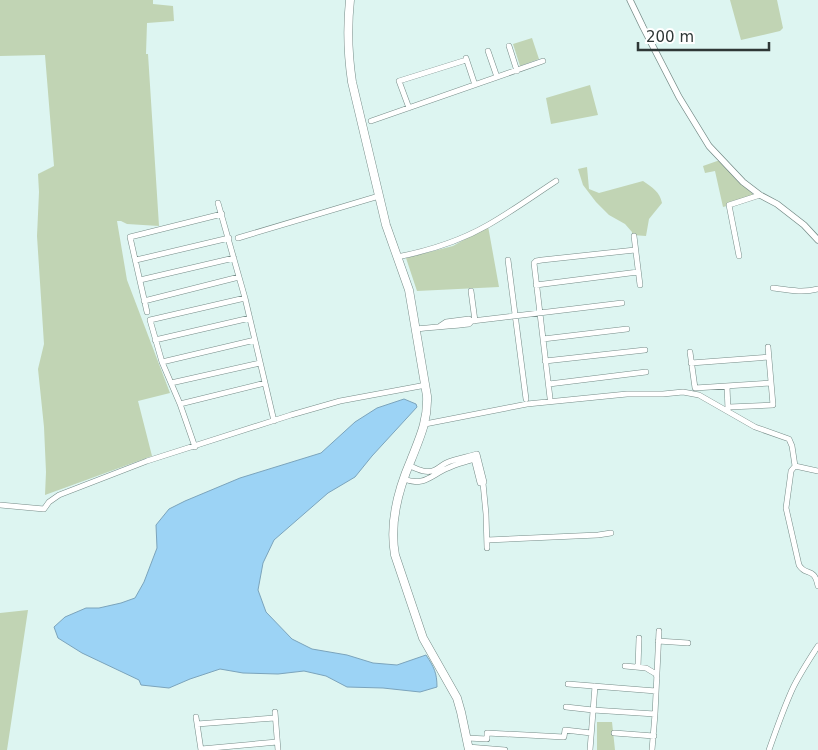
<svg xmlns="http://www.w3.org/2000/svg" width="818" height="750" font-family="'DejaVu Sans',sans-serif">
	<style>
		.green { fill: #c1d4b4 }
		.water { fill: #9cd3f5; stroke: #7ba4bc }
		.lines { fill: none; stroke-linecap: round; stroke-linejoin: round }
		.minor-casing { stroke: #768c88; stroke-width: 6 }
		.tertiary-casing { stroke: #768c88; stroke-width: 7 }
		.trunk-casing { stroke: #768c88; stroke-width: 9 }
		.minor { stroke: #fff; stroke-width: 5 }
		.tertiary { stroke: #fff; stroke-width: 5.5 }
		.trunk { stroke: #fff; stroke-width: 8 }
	</style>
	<rect width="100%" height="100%" fill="#ddf5f1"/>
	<path class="green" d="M0 0H153V4L173 6 174 21 147 23 146 54H148L159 226 127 224 121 221H117L127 280 170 393 138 401 152 456 45 495 46 472 44 427 38 369 44 344 37 236 39 192 38 174 54 166 45 55 0 56Z
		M730 0H777L783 28 780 31 741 40Z
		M532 38 539 59 520 66 513 44Z
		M590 85 598 115 551 124 546 98Z
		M720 160 741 183 752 193 753 195 727 203V206L723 207 715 171 705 173 703 166Z
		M587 167 589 189 599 193 643 181C652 187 660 192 662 203L649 219 646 236 632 235V232L625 224 609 215 596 202 583 185 578 169Z
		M488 226 499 287 417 291 406 258 453 246Z
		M28 610 7 750H0V613Z
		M597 722H612L615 750H597Z"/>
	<path class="water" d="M404 399 416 404 417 407 372 456 355 477 328 493 274 540 263 563 258 590 266 612 292 639 312 649 347 655 373 663 397 665 426 655C434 667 437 673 437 687L420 692 383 688 347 687 326 676 304 671 278 674 243 673 220 669 190 679 169 688 141 685 139 680 82 653 58 638 54 627 65 617 86 608H99L121 603 135 598 144 582 157 548 156 525 169 509 185 501 240 478 321 453 355 422 377 408Z"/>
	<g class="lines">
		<g class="minor-casing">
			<path id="minor" d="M509 46 517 71
				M488 51 497 77
				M466 58 475 85
				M409 108 399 81 463 61
				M371 121 543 61
				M218 203 245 298 274 421
				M634 236 640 285
				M238 238 379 196
				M739 256 729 205 760 195
				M397 257C428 251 460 241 488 225 511 212 533 196 556 181
				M136 260 229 238
				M508 260 526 399
				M140 280 234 258
				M536 285 638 272
				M773 288C788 290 803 293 818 289
				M471 291 475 321
				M144 301 239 277
				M147 312 130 237 222 214
				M440 326 446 322 469 319 472 321
				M416 329C434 327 451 326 469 324L472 321 622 303
				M543 339 627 329
				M155 340 250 318
				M690 352 695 388 771 383
				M545 361 645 350
				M162 362 255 340
				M691 363 769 357
				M171 383 260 363
				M549 384 646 372
				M727 386 728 410
				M550 398 534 263 536 261 542 260 635 250
				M180 404 265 383
				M729 407 773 405 768 347
				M425 424 527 404 627 394H663L683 392 699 395 755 427 789 439 792 446 795 466 818 471
				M195 447 180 404 162 362 150 320 245 298
				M408 465C417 469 426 474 435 470 439 468 442 465 446 463 455 459 467 457 477 454L484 482 483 483 486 514 487 548
				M795 466 791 471 790 479 786 508 799 565C806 577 814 566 818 586
				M404 479C424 487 431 475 448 468 456 464 466 462 474 459L480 483H483
				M0 505 44 509 49 502 59 495 147 461 291 415 340 401 426 385
				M487 540 598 535 611 533
				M658 641 688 643
				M625 666 646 668 656 674 657 678
				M638 667 639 638
				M568 684 656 691
				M566 707 593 710 655 714
				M275 712 278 750
				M196 717 201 750
				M197 724 275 718
				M614 733 654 736
				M467 738 487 739V733L564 737 565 730 591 733
				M468 747 505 750
				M201 749 277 742
				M590 750 595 686
				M652 750 655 714 659 631
				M769 750C776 730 783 710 792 690 799 675 809 660 818 646"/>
		</g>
		<g class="tertiary-casing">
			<path id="tertiary" d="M630 0 643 27 679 97 709 146 743 182 760 195 777 204 804 225 818 240"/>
		</g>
		<g class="trunk-casing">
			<path id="trunk" d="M350 0C347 28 348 55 352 82L386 225 409 290 427 396C428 421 420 437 411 460 398 490 389 522 395 555L423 638 457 698 461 712 469 750"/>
		</g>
		<use href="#minor" class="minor"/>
		<use href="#tertiary" class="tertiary"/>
		<use href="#trunk" class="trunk"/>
	</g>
	<path d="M638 42v8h131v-8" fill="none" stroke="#2e3736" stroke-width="2.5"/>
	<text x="646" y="42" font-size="15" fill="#2e3736" stroke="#ffffff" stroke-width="4" paint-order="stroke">200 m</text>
</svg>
